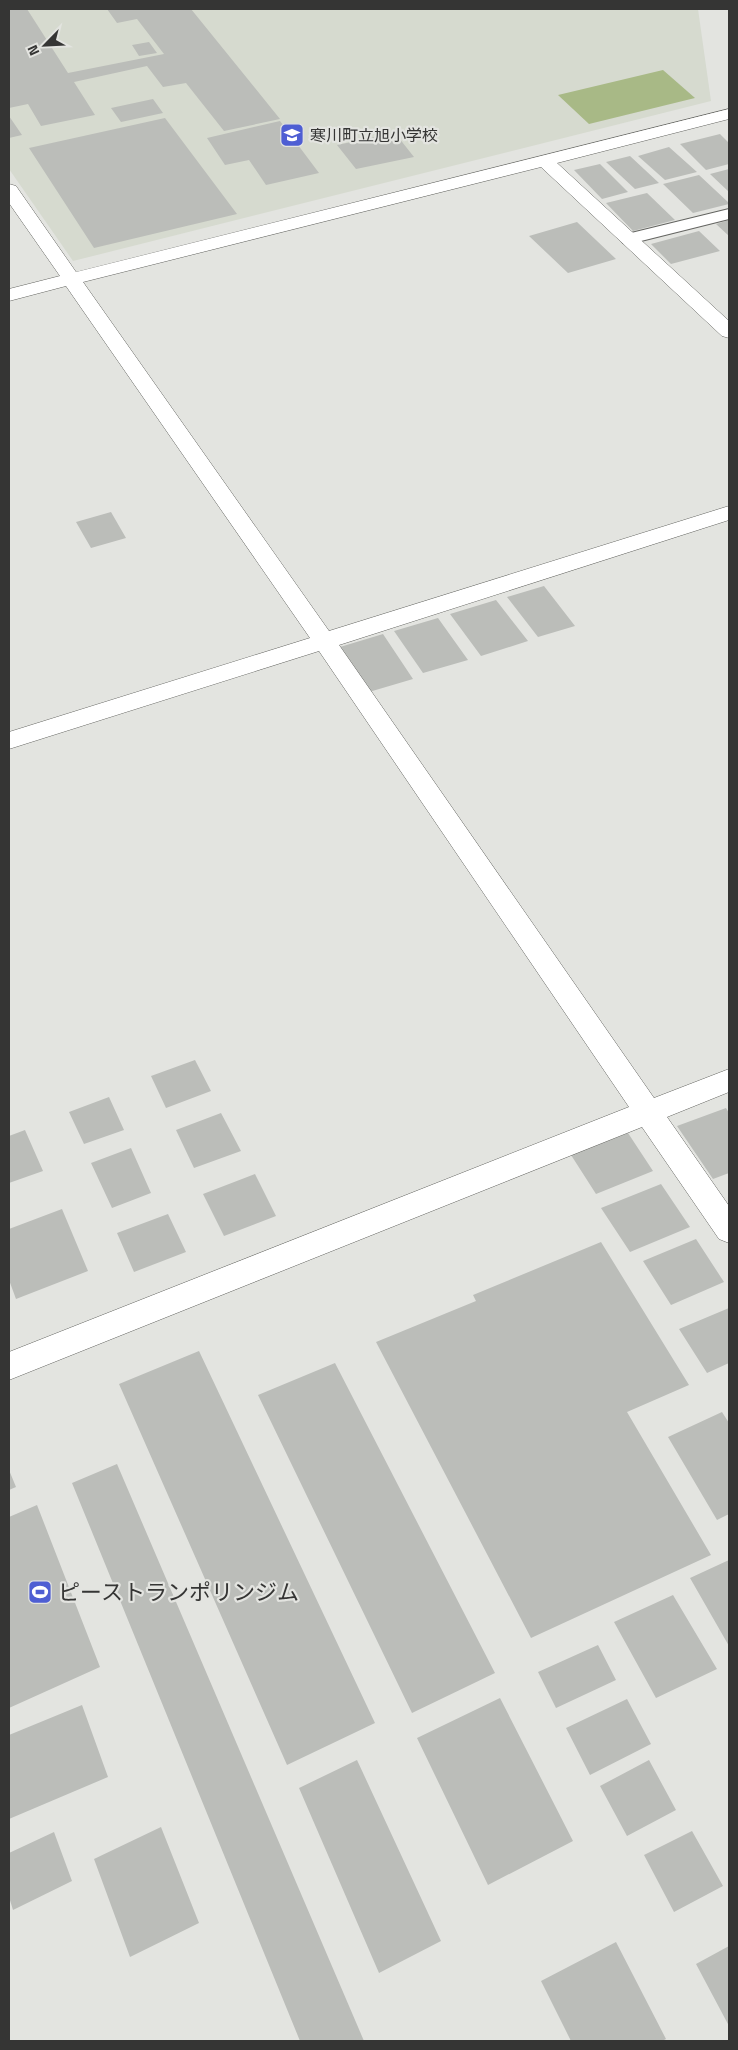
<svg xmlns="http://www.w3.org/2000/svg" width="738" height="2050" font-family="'Titillium Web','Noto Sans JP',sans-serif">
	<style>
		.built { fill: #d6dacf }
		.water { fill: #a8b986 }
		.building { fill: #bbbdb9 }
		.lines { fill: none; stroke-linecap: round; stroke-linejoin: round }
		.service-casing { stroke: #636460; stroke-width: 2 }
		.minor-casing { stroke: #636460; stroke-width: 1 }
		.service { fill: #fff; fill-rule: evenodd }
		.minor { fill: #fff; fill-rule: evenodd }
		.labels { text-anchor: middle; stroke-width: 4.5; stroke-linejoin: round; paint-order: stroke }
		.far-poi-label { font-size: 16px; fill: #353534; stroke: #e3e4e0; text-anchor: start }
		.near-poi-label { font-size: 22px; fill: #353534; stroke: #e3e4e0; text-anchor: start }
	</style>
	<rect width="100%" height="100%" fill="#e3e4e0"/>
	<path class="built" d="M9 9H698L711 101 73 261 9 169Z"/>
	<path class="water" d="M663 70 695 98 589 124 558 95Z"/>
	<path class="building" d="M9 9H27L68 73 164 54 137 19 117 23 107 9H191L280 119 224 131 186 83 163 87 147 66 74 82 95 115 41 126 28 104 9 108Z
		M149 42 157 53 139 56 132 45Z
		M153 99 163 113 121 122 111 108Z
		M9 116 22 135 9 138Z
		M165 118 237 214 94 248 29 148Z
		M280 121 319 173 266 185 249 160 225 165 207 138Z
		M395 133 414 157 356 169 337 145Z
		M720 134 729 143V164L706 170 680 144Z
		M669 147 697 172 665 180 638 156Z
		M630 156 659 183 635 189 606 162Z
		M600 164 628 192 602 199 574 170Z
		M729 169V192L710 174Z
		M699 175 729 203V204L693 213 663 184Z
		M647 193 675 220 633 231 606 203Z
		M729 220V236L716 224Z
		M577 222 616 259 568 273 529 236Z
		M699 231 720 251 671 264 651 244Z
		M111 512 126 538 91 548 76 522Z
		M544 586 575 626 538 637 507 597Z
		M496 600 528 641 481 656 450 614Z
		M438 618 468 660 423 673 394 631Z
		M383 634 413 679 369 692 340 647Z
		M195 1060 211 1091 166 1108 151 1076Z
		M109 1097 124 1130 84 1144 69 1112Z
		M726 1108 729 1113V1173L713 1179 677 1126Z
		M221 1113 241 1151 194 1168 176 1130Z
		M25 1130 43 1171 9 1183V1136Z
		M628 1133 653 1171 596 1194 571 1155Z
		M131 1148 151 1193 112 1208 91 1163Z
		M255 1174 276 1216 224 1236 203 1194Z
		M661 1184 690 1227 630 1252 601 1208Z
		M62 1209 88 1271 16 1299 9 1280V1229Z
		M168 1214 186 1252 134 1272 117 1233Z
		M696 1239 724 1282 671 1305 643 1261Z
		M601 1242 689 1385 627 1412 711 1555 531 1638 376 1342 476 1301 473 1295Z
		M729 1308V1363L707 1373 679 1329Z
		M199 1351 375 1723 287 1765 119 1384Z
		M335 1363 495 1673 412 1713 258 1395Z
		M722 1412 729 1423V1514L717 1520 668 1437Z
		M117 1464 364 2041H300L72 1483Z
		M9 1470 16 1487 9 1490Z
		M37 1505 100 1667 9 1708V1517Z
		M729 1560V1646L690 1578Z
		M673 1595 717 1669 656 1698 614 1622Z
		M598 1645 616 1680 556 1708 538 1672Z
		M500 1698 573 1841 488 1885 417 1738Z
		M627 1699 651 1744 590 1775 566 1728Z
		M82 1705 108 1777 9 1819V1735Z
		M357 1760 441 1941 379 1973 299 1788Z
		M649 1760 676 1810 627 1836 600 1786Z
		M161 1827 199 1923 130 1957 94 1859Z
		M692 1831 723 1886 674 1912 644 1855Z
		M54 1832 72 1881 13 1910 9 1897V1853Z
		M616 1942 666 2039 662 2041H571L541 1981Z
		M729 1946V2026L696 1964Z"/>
	<g class="lines">
		<g class="service-casing">
			<path id="service" d="M729 209V219L629 244 623 243 620 239 623 235Z"/>
		</g>
		<g class="minor-casing">
			<path id="minor" d="M729 109V119L557 163 729 321V338L722 336 541 167 83 282 329 631 729 506V520L339 645 654 1098 729 1069V1092L667 1117 729 1206V1243L719 1239 642 1127 9 1380V1352L629 1107 319 651 9 749V732L310 638 66 286 9 301V289L60 276 9 203V184L16 186 76 272Z"/>
		</g>
		<use href="#service" class="service"/>
		<use href="#minor" class="minor"/>
	</g>
	<defs>
		<g id="school-square" transform="scale(1.25)"><rect x="-9" y="-9" width="18" height="18" rx="4" fill="#4e5ed3" stroke="#e3e4e0"/><path d="M0-5L7-2L0 1L-7-2ZM-4 1L0 2.5L4 1V4Q0 6-4 4Z" fill="#fff"/></g>
		<g id="stadium-square" transform="scale(1.25)"><rect x="-9" y="-9" width="18" height="18" rx="4" fill="#4e5ed3" stroke="#e3e4e0"/><path d="M0-5a6.5 5 0 1 0 0 10a6.5 5 0 1 0 0-10ZM-3.5-1.8h7v3.6h-7Z" fill="#fff"/></g>
	</defs>
	<g fill-rule="evenodd">
		<use href="#school-square" x="292" y="135"/>
		<use href="#stadium-square" x="40" y="1592"/>
	</g>
	<g class="labels">
		<g class="far-poi-label">
			<text x="310" y="141">寒川町立旭小学校</text>
		</g>
		<g class="near-poi-label">
			<text x="58" y="1600">ピーストランポリンジム</text>
		</g>
	</g>
	<rect width="738" height="2050" fill="none" stroke="#353534" stroke-width="20"/>
	<g transform="translate(45 45) rotate(246)" stroke="#e3e4e0" stroke-width="4" paint-order="stroke">
	<path d="M0-4L9 19L0 12L-9 19Z" fill="#353534"/>
	<text y="-8" font-size="14" font-weight="bold" text-anchor="middle" fill="#353534">N</text>
	</g>
</svg>
